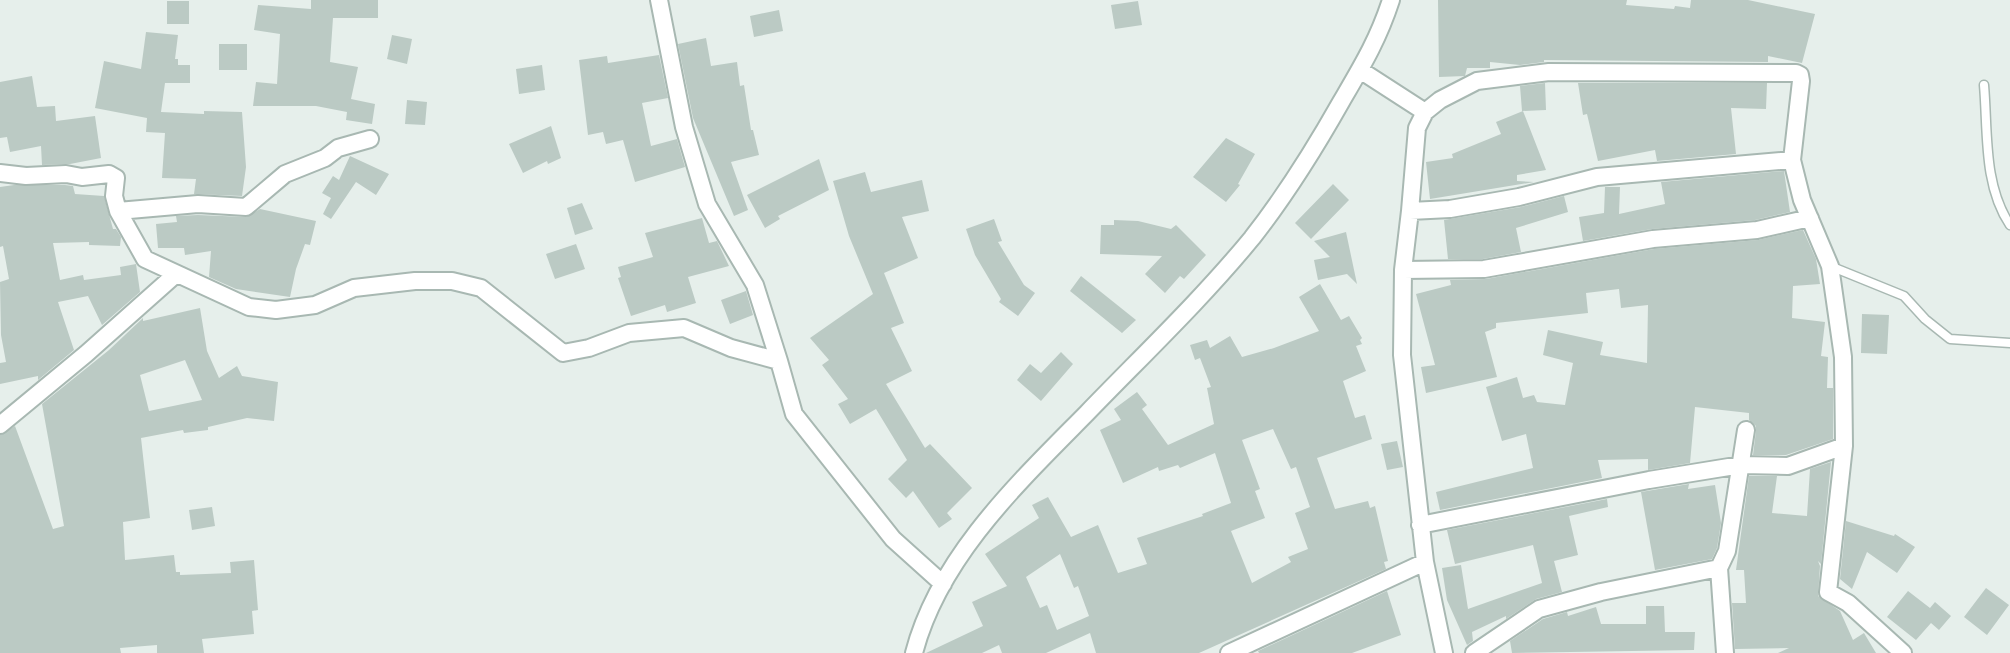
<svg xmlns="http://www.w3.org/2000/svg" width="2010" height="653" font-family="'Work Sans',sans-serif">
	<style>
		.building { fill: #bbcac4; fill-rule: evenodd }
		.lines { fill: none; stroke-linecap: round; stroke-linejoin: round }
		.lane-casing { stroke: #a8b8b2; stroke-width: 11 }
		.street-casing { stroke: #a8b8b2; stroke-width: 20 }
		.lane { stroke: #fff; stroke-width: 8 }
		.street { stroke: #fff; stroke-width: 16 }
	</style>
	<rect width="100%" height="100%" fill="#e6efeb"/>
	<path class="building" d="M311 0H378V18H333L330 62 358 67 351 99 375 104 372 124 346 120 347 112 316 106H253L256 82 277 84 280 34 254 30 258 5 311 9Z
		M1438 0H1627L1626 5 1674 9 1675 6 1690 8 1691 0H1748L1815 14 1802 63 1768 56V62L1544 60V62L1520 65 1490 62V68H1467L1465 76 1439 77Z
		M167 1H189V24H167Z
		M1138 1 1142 25 1115 29 1111 5Z
		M779 10 783 31 754 37 750 16Z
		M146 32 178 35 175 59H178V65H190V83H165L161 112 204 114V111L242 112 246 167 242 196 194 194 196 179 162 178 165 133 146 132 147 118 95 108 104 61 141 69Z
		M392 35 412 39 407 64 387 59Z
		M706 38 711 66 737 62 740 86 744 85 751 130H753L759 155 731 162 748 210 734 216 693 118 678 44Z
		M219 44H247V70H219Z
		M659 55 668 98 642 103 651 146 677 139 685 167 635 182 623 140 606 144 603 132 588 135 579 60 607 56 608 63Z
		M542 65 545 90 519 94 516 69Z
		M32 76 37 107 55 106 56 121 95 116 101 158 70 164 42 165 41 146 10 152 7 137 0 138V82Z
		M1545 83 1546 110 1522 111 1520 86Z
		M1578 83H1767L1766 109 1731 108 1736 154 1657 161 1655 150 1598 161 1587 114 1583 115Z
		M407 100 427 102 425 125 405 124Z
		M1523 111 1546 170 1517 175V181L1534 182 1430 199 1426 162 1453 158 1452 154 1501 134 1496 122Z
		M551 126 561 158 548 164 547 161 523 173 509 144Z
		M1226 138 1255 154 1238 184 1240 185 1226 202 1193 177Z
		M350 156 389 174 376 195 356 182 331 219 323 214 331 198 322 193 333 176 339 180Z
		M819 159 829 190 778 216 780 219 765 228 747 195Z
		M1784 171 1790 212 1755 220 1652 229 1583 241 1579 217 1604 213 1605 187H1620L1619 214 1665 204 1661 182Z
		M865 172 871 192 922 180 929 211 902 217 918 258 884 273 904 323 891 328 912 371 886 384 925 448 930 444 972 488 947 513 952 519 939 528 913 491 906 498 888 479 907 460 876 409 850 424 838 404 848 399 822 365 829 360 810 338 873 294 849 236 833 181Z
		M1333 184 1349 200 1311 239 1295 223Z
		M14 185H65L73 186 75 194 104 196 113 229H116L121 237 120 246 89 245V242L53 243 60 280 83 275 84 280 121 275 120 267 136 264 140 292 102 325 88 296 58 302 74 350 38 380V376L0 384V363L6 362 1 335 0 282 9 279 3 246 0 247V187Z
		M1564 196 1568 212 1516 228 1521 252 1483 259H1448L1444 220 1521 207Z
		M582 203 593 229 575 235 567 208Z
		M260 209 316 221 310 245 305 244 296 269 290 297 236 289 209 277 211 251 185 255 184 248H158L156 224 177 222 176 216 198 215 246 217Z
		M702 218 709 243 717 241 729 266 688 277 696 303 667 312 665 305 631 316 618 278 621 277 618 267 653 257 645 233Z
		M994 219 1002 241 998 242 1024 285 1035 293 1018 316 999 302 1001 299 975 255 966 229Z
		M1114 220 1138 221 1171 229 1176 225 1206 255 1184 279 1180 276 1165 293 1145 274 1162 256 1100 254 1101 225H1114Z
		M1803 230 1816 259 1820 284 1793 286 1792 318 1825 322 1821 356 1828 357 1827 388H1833V439L1786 455H1753L1756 431V426L1749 420V413L1695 407 1690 463 1648 470V459L1598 460 1602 478 1440 510 1436 492 1533 468 1526 434 1502 441 1486 387 1517 377 1523 398 1534 395 1537 402 1565 405 1573 363 1543 355 1548 330 1603 342 1600 355 1647 363 1648 305 1621 308 1619 289 1586 293 1588 313 1496 323V328L1485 332 1497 377 1426 393 1421 367 1435 365 1416 294 1451 285 1450 280 1486 279 1654 249 1758 240Z
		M1346 232 1357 284 1347 274 1318 280 1314 260 1330 257 1314 241Z
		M576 244 585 269 555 279 546 254Z
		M1081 276 1136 320 1122 333 1070 291Z
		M1320 284 1341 320 1349 316 1362 338 1360 340 1362 344 1356 346 1366 371 1343 381 1355 418 1365 415 1372 439 1317 458 1335 509 1368 501 1370 508 1375 506 1388 561 1384 562 1386 569 1199 653H1096L1090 633 1046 653H1002L999 645 982 653H926L983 626 972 602 1007 586 985 554 1039 518 1032 505 1048 497 1071 537 1098 525 1118 573 1147 564 1137 538 1203 516 1202 514 1231 503 1215 453 1180 468 1178 465 1159 471 1158 467 1123 483 1100 430 1121 420 1114 409 1137 392 1147 405 1142 409 1168 445 1214 424 1207 388 1211 387 1200 358 1195 360 1190 345 1207 340 1210 348 1230 336 1242 357 1274 348 1319 331 1299 297ZM1273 429 1291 469 1296 467 1310 507 1295 513 1308 549 1288 557 1291 562 1252 583 1231 531 1265 518 1255 491 1260 489 1242 440ZM1060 554 1074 588 1078 586 1089 616 1057 630 1047 605 1040 608 1026 577Z
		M746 291 753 315 730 324 721 300Z
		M200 308 207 351 219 378 237 366 242 376 278 382 274 421 247 418 208 427V430L184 433 183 430 141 438 150 518 123 522 125 560 174 555 176 572H180V575L231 573 230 562 254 560 258 610 252 611 254 634 202 639 204 653H157V645L120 648 121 653H0V435L15 426 53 529 64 526 42 404 109 350 143 318V321ZM185 360 202 400 149 411 140 375Z
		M1862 314 1889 315 1887 354 1861 353Z
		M1061 352 1073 364 1041 401 1017 380 1030 364 1041 373Z
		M1397 441 1403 467 1387 470 1381 444Z
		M1831 462 1821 564 1818 561 1820 566 1818 596 1840 611 1853 640 1864 633 1876 653H1778L1789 648 1735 649 1732 603H1746L1744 570H1736L1749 476H1777L1772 513 1807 516 1810 469Z
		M1689 484 1688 489 1715 485 1721 523 1717 548 1712 559 1655 570 1641 492Z
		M1607 499 1608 507 1569 516 1578 555 1554 561 1562 592 1536 599 1506 619V616L1472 632 1473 641 1467 645 1447 600 1442 568 1461 565 1468 609 1542 583 1533 545 1455 564 1447 530Z
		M212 507 215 526 192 530 189 510Z
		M1846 521 1894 536 1895 534 1915 547 1897 573 1867 552 1852 589 1840 579Z
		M1986 588 2009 605 1987 635 1964 617Z
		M1387 591 1401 635 1352 653H1259L1258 651Z
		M1908 591 1930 608 1935 602 1951 616 1939 630 1931 623 1916 640 1887 617Z
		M1646 606H1664L1665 632H1695L1694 650 1512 653 1510 641 1543 619 1567 612 1568 616 1596 607 1601 624H1646Z"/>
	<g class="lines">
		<g class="lane-casing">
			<path id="lane" d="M1984 85C1988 131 1983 185 2010 225
				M1830 266 1904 296 1925 319 1950 339 2010 343"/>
		</g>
		<g class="street-casing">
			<path id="street" d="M659 0 684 127 707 204 755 285 779 361
				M1360 70 1425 112
				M0 173 26 176 66 174 82 177 109 174 116 178 114 196 118 211 145 259 249 307 276 310 315 305 354 288 415 281H452L481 288 563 353 589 348 629 333 684 328 731 348 779 361 794 414 893 539 943 584
				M118 211 198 204 246 207 285 174 325 158 338 148 370 139
				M1410 211 1417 128 1425 112 1440 100 1477 81 1549 72 1796 73 1800 75 1801 81 1792 160 1802 200 1830 266 1843 357 1844 446 1788 466 1741 465 1649 480 1420 525
				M1403 270 1484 269 1653 239 1757 230 1810 218
				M0 425 86 354 176 274
				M1844 446 1828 592 1848 603 1903 653
				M914 653C939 557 1019 482 1087 413 1142 356 1201 300 1252 238 1285 196 1315 148 1341 102 1362 66 1378 40 1391 0
				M1229 653 1425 562
				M1444 653 1425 562 1402 355 1403 270 1410 211 1450 209 1519 197 1597 177 1792 160
				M1474 653 1539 609 1601 592 1719 568
				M1725 653 1719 568 1727 551 1746 430"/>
		</g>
		<use href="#lane" class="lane"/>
		<use href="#street" class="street"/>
	</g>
</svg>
